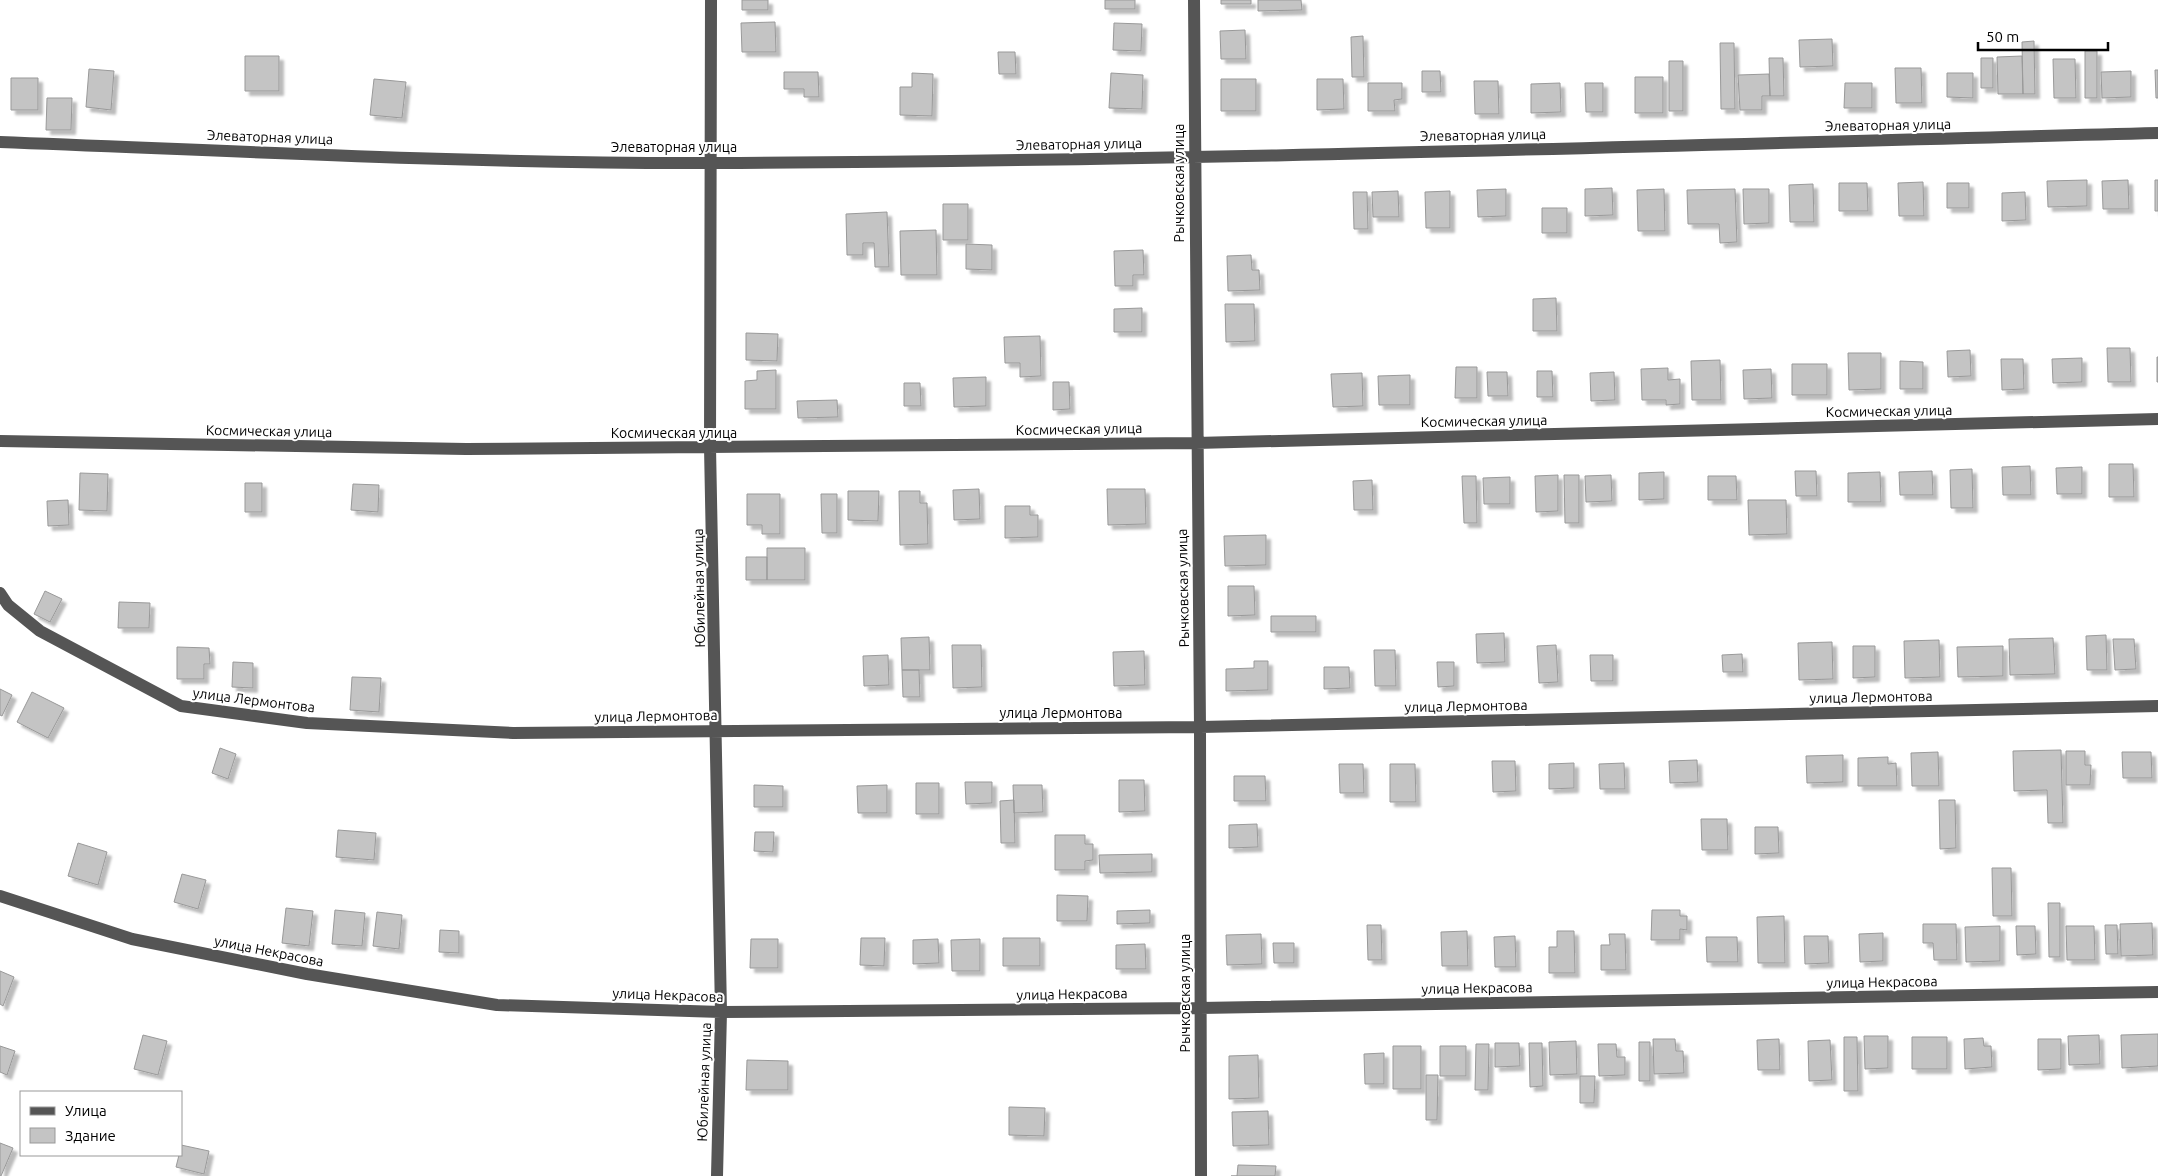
<svg xmlns="http://www.w3.org/2000/svg" width="2158" height="1176" font-family="Ubuntu,sans-serif">
	<style>
		.building { fill: #c4c4c4; stroke: #999; filter: url(#shadow) }
		.lines { fill: none; stroke-linecap: round; stroke-linejoin: round }
		.minor { stroke: #555; stroke-width: 12 }
		.labels { text-anchor: middle; stroke-width: 4; stroke-linejoin: round; paint-order: stroke }
		.street-label { font-size: 14px; fill: #000; stroke: #fff }
	</style>
	<defs>
		<filter id="shadow"><feDropShadow dx="4.5" dy="4.5" stdDeviation="1" flood-color="#0004"/></filter>
	</defs>
	<rect width="100%" height="100%" fill="#fff"/>
	<path class="building" d="M742 0H768V10H742Z
		M1105 0H1135V9H1105Z
		M1221 0H1251V4H1221Z
		M1258 0H1301L1302 10 1258 11Z
		M775 22 776 52H742L741 23Z
		M1114 23 1142 24 1141 51 1113 50Z
		M1245 30 1246 59H1221L1220 31Z
		M1363 36 1364 77H1352L1351 37Z
		M1832 39 1833 66 1800 67 1799 40Z
		M2034 41 2035 94H2023L2022 42Z
		M1720 43H1734L1735 109H1721Z
		M2085 51H2097V98H2085Z
		M998 52H1015L1016 74H999Z
		M245 56H279V91H245Z
		M2022 56 2023 94H1998L1997 57Z
		M1769 58H1783L1784 96H1770Z
		M1981 58H1993V88H1981Z
		M2053 59H2075L2076 98H2054Z
		M1669 61H1683V111H1669Z
		M1895 68H1921L1922 103H1896Z
		M89 69 114 71 111 110 86 107Z
		M2155 70H2158V98H2156Z
		M1422 71H1440L1441 92H1422Z
		M2131 71V97L2102 98 2101 72Z
		M784 72H818L819 97H804V89H784Z
		M912 73 933 74 932 116 900 115V87H912Z
		M1111 73 1143 75 1142 109 1109 108Z
		M1947 73H1973V98L1947 97Z
		M1769 74 1770 96H1762V110H1740L1738 75Z
		M1635 77H1663V113H1635Z
		M11 78H38V110H11Z
		M374 79 406 82 402 118 370 115Z
		M1221 79H1256V111H1221Z
		M1317 79H1343L1344 109 1317 110Z
		M1474 81H1498L1499 114H1475Z
		M1368 83H1402V99L1394 100 1395 111H1368Z
		M1560 83 1561 112 1531 113V84Z
		M1585 83H1603V112H1586Z
		M1845 83H1872V108H1844Z
		M47 98H72L71 130H46Z
		M2087 180V206L2048 207 2047 181Z
		M2128 180 2129 209H2103L2102 181Z
		M2155 180H2158V211H2155Z
		M1923 182 1924 216H1899L1898 183Z
		M1839 183H1867L1868 211H1839Z
		M1947 183H1969V208H1947Z
		M1813 184 1814 222H1790L1789 185Z
		M1612 188 1613 215 1585 216V189Z
		M1506 189V216L1478 217 1477 190Z
		M1664 189 1665 231H1638L1637 190Z
		M1735 189 1737 242 1720 243 1719 224H1688L1687 190Z
		M1743 189H1769V223L1744 224Z
		M1398 191 1399 217H1373L1372 192Z
		M1450 191V228H1426L1425 192Z
		M1353 192H1367L1368 229H1354Z
		M2025 192 2026 220 2002 221V193Z
		M943 204H968V240H943Z
		M1542 208H1567V233H1542Z
		M887 212 889 267H875L874 243H863V255H847L846 214Z
		M936 230 937 275H901L900 231Z
		M966 244 992 245V270L966 269Z
		M1143 250 1144 275H1133V286H1115L1114 251Z
		M1251 255 1252 270H1259L1260 290 1228 291 1227 256Z
		M1556 298 1557 331H1533V299Z
		M1225 304H1254L1255 341 1226 342Z
		M1142 308V332H1114V309Z
		M746 333 778 334 777 361 746 360Z
		M1040 336 1041 376 1020 377V363H1005L1004 337Z
		M2107 348H2130L2131 382H2108Z
		M1970 350 1971 376 1948 377 1947 351Z
		M1848 353H1881V389L1849 390Z
		M2157 357H2158V382H2157Z
		M2082 358V382L2053 383 2052 359Z
		M2001 359H2023L2024 389 2002 390Z
		M1720 360 1721 400H1692L1691 361Z
		M1900 361 1923 362V389H1900Z
		M1792 364H1827V395H1792Z
		M1456 367H1477V398H1455Z
		M1668 368V380L1680 379V404L1666 405V400H1642L1641 369Z
		M1771 369 1772 398 1744 399 1743 370Z
		M776 370V409H745V381L757 380V371Z
		M1537 371H1552L1553 397H1537Z
		M1487 372H1507L1508 396H1488Z
		M1614 372 1615 400 1591 401 1590 373Z
		M1362 373 1363 406 1333 407 1331 374Z
		M1410 375V405H1379L1378 376Z
		M986 377V406L954 407 953 378Z
		M1053 382H1069L1070 409 1053 410Z
		M904 383H920L921 406H904Z
		M837 400 838 417 798 418 797 401Z
		M2109 464H2133L2134 497H2109Z
		M2030 466 2031 495H2003L2002 467Z
		M2082 467V494H2057L2056 468Z
		M1972 469 1973 508H1951L1950 470Z
		M1795 471H1816L1817 496H1796Z
		M1932 471 1933 495H1900L1899 472Z
		M1664 472V499L1639 500V473Z
		M1880 472 1881 502H1848V473Z
		M80 473 108 474 107 511 79 510Z
		M1558 475V511L1536 512 1535 476Z
		M1564 475H1579V523H1565Z
		M1611 475 1612 501 1586 502 1585 476Z
		M1462 476H1476L1477 523H1464Z
		M1708 476H1736L1737 500H1708Z
		M1510 477V504H1484L1483 478Z
		M1372 480 1373 510H1354L1353 481Z
		M245 483H262V512H245Z
		M353 484 379 485 378 512 351 510Z
		M979 489 980 519 954 520 953 490Z
		M1107 489H1145L1146 524 1108 525Z
		M848 491H879L878 521 848 520Z
		M899 491H920V503H927L928 544 900 545Z
		M747 494H780V534H762V525H747Z
		M821 494H837V533H822Z
		M68 500 69 525 48 526 47 501Z
		M1748 500H1786L1787 534 1749 535Z
		M1005 506H1030V515H1038V537L1005 538Z
		M1266 535V565L1225 566 1224 536Z
		M767 548H805V580H767Z
		M746 557H767V580H746Z
		M1228 586H1254L1255 615 1228 616Z
		M45 591 62 599 50 622 34 614Z
		M119 602 150 603 149 628H118Z
		M1271 616H1316V632H1271Z
		M1504 633 1505 662 1477 663 1476 634Z
		M2106 635 2107 670H2087L2086 636Z
		M929 637 930 670H902L901 638Z
		M2053 638 2055 674 2010 675 2009 639Z
		M2113 639H2134L2136 669 2115 670Z
		M1939 640 1940 677 1905 678 1904 641Z
		M1832 642 1833 679 1799 680 1798 643Z
		M952 645H981L982 687 953 688Z
		M1556 645 1558 682 1539 683 1537 646Z
		M1853 646H1875V677L1853 678Z
		M2003 646V676L1958 677 1957 647Z
		M177 647 209 648 210 664H204V679H177Z
		M1374 650H1395L1396 686H1375Z
		M1144 651 1145 685 1114 686 1113 652Z
		M1742 654 1743 672H1723L1722 655Z
		M888 655 889 685 864 686 863 656Z
		M1590 655H1613V681H1591Z
		M1254 661H1268V690L1226 691V669L1254 668Z
		M233 662 253 663V688L232 687Z
		M1437 662H1454V686L1438 687Z
		M1324 667H1349L1350 688 1324 689Z
		M902 670H919L920 697H903Z
		M352 677 381 678 379 712 350 710Z
		M0 689 12 695 2 716 0 715Z
		M32 692 64 708 48 738 17 722Z
		M220 748 236 754 228 779 212 773Z
		M2061 750 2063 823H2048L2047 790 2014 791 2013 751Z
		M2066 751H2085V765H2091L2090 785H2066Z
		M1938 752 1939 786H1912L1911 753Z
		M2122 752H2151L2152 778H2123Z
		M1843 755V782L1807 783 1806 756Z
		M1888 757V764L1896 763 1897 786H1858V758Z
		M1697 760 1698 782 1670 783 1669 761Z
		M1492 761H1515L1516 791 1493 792Z
		M1574 763V788L1549 789V764Z
		M1624 763 1625 789H1600L1599 764Z
		M1339 764H1363L1364 793H1340Z
		M1390 764H1415L1416 802H1390Z
		M1234 776H1265L1266 801H1234Z
		M1119 780H1144L1145 811 1119 812Z
		M965 782H992V803L966 804Z
		M916 783H939V814H916Z
		M754 785 783 786V807H754Z
		M887 785V813H858L857 786Z
		M1013 785H1042L1043 812 1014 813Z
		M1014 800 1015 843H1001L1000 801Z
		M1939 800H1955L1956 848 1940 849Z
		M1701 819H1727L1728 850H1702Z
		M1257 824 1258 847 1229 848V825Z
		M1755 827H1778L1779 853 1755 854Z
		M338 830 376 833 374 860 336 857Z
		M755 832H774L773 852 754 851Z
		M1055 835H1085V844H1093V860L1085 861V870H1055Z
		M78 843 107 852 98 885 68 876Z
		M1152 854V872L1100 873 1099 855Z
		M1992 868H2011L2012 916H1993Z
		M182 874 206 880 198 909 174 902Z
		M1057 895 1088 896 1087 921H1057Z
		M2048 903H2060V957H2049Z
		M286 908 313 911 309 946 282 943Z
		M335 910 365 913 362 946 332 944Z
		M1150 910V923L1117 924V911Z
		M1652 910H1680V916H1687V930L1680 929V940H1651Z
		M377 912 402 915 399 949 373 946Z
		M1784 916 1785 963H1758L1757 917Z
		M2152 923 2153 955 2121 956 2120 924Z
		M1923 924H1956L1957 960H1934L1933 943H1923Z
		M1367 925H1381L1382 960H1368Z
		M2105 925H2117L2118 954H2106Z
		M2000 926V961L1966 962 1965 927Z
		M2016 926H2035L2036 954 2017 955Z
		M2066 926H2094L2095 960H2067Z
		M440 930 459 931V953L439 952Z
		M1467 931 1468 966H1442L1441 932Z
		M1557 931H1574L1575 973H1549V947H1557Z
		M1883 933V961L1860 962 1859 934Z
		M1261 934 1262 964 1227 965 1226 935Z
		M1609 934H1625L1626 970H1601V945H1610Z
		M1515 936 1516 967H1495L1494 937Z
		M1804 936H1828L1829 963 1805 964Z
		M1706 937H1737L1738 962H1707Z
		M861 938H885L884 966 860 965Z
		M1003 938H1040V966H1003Z
		M751 939H778V968H750Z
		M938 939 939 963 913 964V940Z
		M980 939V971H952L951 940Z
		M1273 943H1294V963H1274Z
		M1145 944 1146 969H1116V945Z
		M0 971 14 977 3 1006 0 1004Z
		M2158 1034V1066L2122 1068 2121 1035Z
		M143 1035 167 1041 158 1075 134 1069Z
		M2099 1035 2100 1064 2069 1065 2068 1036Z
		M1864 1036H1888V1068L1865 1069Z
		M1844 1037H1857L1858 1091H1844Z
		M1912 1037H1947V1069H1912Z
		M1983 1038 1984 1046H1991L1992 1067 1965 1069 1964 1039Z
		M1653 1039H1675L1676 1051H1683L1684 1073 1654 1074Z
		M1779 1039 1780 1070H1758L1757 1040Z
		M2038 1039H2061V1069L2038 1070Z
		M1830 1040 1832 1080 1809 1081 1808 1041Z
		M1576 1041 1577 1074 1550 1075 1549 1042Z
		M1639 1042H1650V1081H1639Z
		M1495 1043H1519L1520 1066 1495 1067Z
		M1529 1043H1542L1543 1086 1530 1087Z
		M1476 1044H1489L1488 1090H1475Z
		M1598 1044H1616L1617 1057H1625V1075L1599 1076Z
		M0 1046 15 1051 7 1075 0 1072Z
		M1393 1046H1421V1089H1393Z
		M1440 1046H1466V1076H1440Z
		M1384 1053V1084H1365L1364 1054Z
		M1258 1055 1259 1098 1229 1099V1056Z
		M747 1060 788 1061V1090H746Z
		M1426 1075H1438L1437 1120H1426Z
		M1580 1076H1595L1594 1103H1580Z
		M1009 1107 1045 1108 1044 1136 1009 1135Z
		M1268 1111 1269 1145 1233 1146 1232 1112Z
		M0 1143 13 1148 1 1176H0Z
		M181 1145 209 1151 204 1174 176 1167 179 1155H181Z
		M1238 1165 1276 1166 1275 1176H1231H1237Z"/>
	<g class="lines">
		<path class="minor" d="M711 0 710 447 721 1012 717 1176
			M1194 0 1200 727 1201 1176
			M0 142C238 151 477 164 716 163 1196 161 1677 145 2158 133
			M0 441 466 449 1196 443 2158 419
			M0 593 8 605 40 631 181 706 307 723 513 733 1200 727 2158 706
			M0 896 132 939 307 974 497 1005 721 1012 1200 1008 2158 992"/>
	</g>
	<g class="labels">
		<g class="street-label">
			<text transform="translate(1888 125) rotate(-1)" y="5">Элеваторная улица</text>
			<text transform="translate(1483 135) rotate(-1)" y="5">Элеваторная улица</text>
			<text transform="translate(270 137) rotate(2)" y="5">Элеваторная улица</text>
			<text transform="translate(1079 144) rotate(-1)" y="5">Элеваторная улица</text>
			<text x="674" y="152">Элеваторная улица</text>
			<text transform="translate(1179 183) rotate(-90)" y="5">Рычковская улица</text>
			<text transform="translate(1889 411) rotate(-1)" y="5">Космическая улица</text>
			<text transform="translate(1484 421) rotate(-1)" y="5">Космическая улица</text>
			<text transform="translate(1079 429) rotate(-1)" y="5">Космическая улица</text>
			<text transform="translate(269 431) rotate(1)" y="5">Космическая улица</text>
			<text x="674" y="438">Космическая улица</text>
			<text transform="translate(699 588) rotate(-91)" y="5">Юбилейная улица</text>
			<text transform="translate(1183 588) rotate(-91)" y="5">Рычковская улица</text>
			<text transform="translate(1871 697) rotate(-1)" y="5">улица Лермонтова</text>
			<text transform="translate(254 700) rotate(7)" y="5">улица Лермонтова</text>
			<text transform="translate(1466 706) rotate(-1)" y="5">улица Лермонтова</text>
			<text x="1061" y="718">улица Лермонтова</text>
			<text transform="translate(656 716) rotate(-1)" y="5">улица Лермонтова</text>
			<text transform="translate(269 951) rotate(11)" y="5">улица Некрасова</text>
			<text transform="translate(1882 982) rotate(-1)" y="5">улица Некрасова</text>
			<text transform="translate(1477 988) rotate(-1)" y="5">улица Некрасова</text>
			<text transform="translate(1185 993) rotate(-90)" y="5">Рычковская улица</text>
			<text transform="translate(1072 994) rotate(-1)" y="5">улица Некрасова</text>
			<text transform="translate(668 995) rotate(2)" y="5">улица Некрасова</text>
			<text transform="translate(704 1082) rotate(-88)" y="5">Юбилейная улица</text>
		</g>
	</g>
	<rect x="20" y="1091" width="162" height="65" fill="#ffffff" stroke="#999999"/>
	<rect x="30" y="1107" width="25" height="8" fill="#555555" stroke="#999999"/>
	<text x="65" y="1116" font-size="15" fill="#000000">Улица</text>
	<rect x="30" y="1128" width="25" height="15" fill="#c4c4c4" stroke="#999999"/>
	<text x="65" y="1141" font-size="15" fill="#000000">Здание</text>
	<path d="M1978 42v8h130v-8" fill="none" stroke="#000000" stroke-width="2.5"/>
	<text x="1986" y="42" font-size="15" fill="#000000" stroke="#ffffff" stroke-width="4" paint-order="stroke">50 m</text>
</svg>
